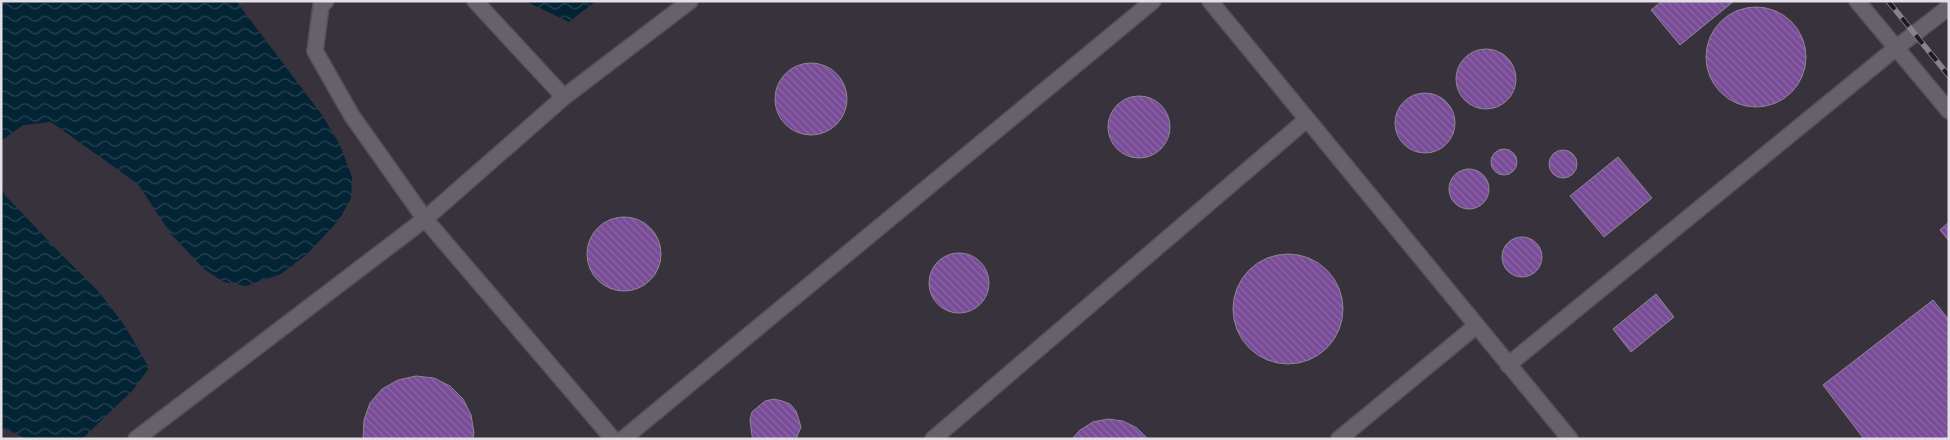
<svg xmlns="http://www.w3.org/2000/svg" width="1950" height="440" font-family="'IBM Plex Sans',sans-serif">
	<style>
		.water { fill: url(#water-waves) }
		.building { fill: url(#building-back-hatch); stroke: #8d8792 }
		.lines { fill: none; stroke-linecap: round; stroke-linejoin: round }
		.minor-casing { stroke: #565159; stroke-width: 18 }
		.minor { stroke: #67616b; stroke-width: 15 }
		.rail-casing { stroke: #88838b; stroke-width: 5.5 }
		.rail { stroke: #1d1b1f; stroke-width: 4; stroke-dasharray: 11; stroke-linecap: butt }
	</style>
	<defs>
		<pattern id="water-waves" width="16" height="10" patternUnits="userSpaceOnUse" patternTransform="scale(1.25)"><rect width="16" height="10" fill="#032435"/><path d="M0 5q4-4 8 0t8 0" fill="none" stroke="#284452"/></pattern>
		<pattern id="building-back-hatch" width="6" height="6" patternUnits="userSpaceOnUse" patternTransform="scale(1.25)"><rect width="6" height="6" fill="#794c97"/><path d="M-1 5l2 2M0 0l6 6M5-1l2 2" fill="none" stroke="#8c66a6"/></pattern>
	</defs>
	<rect width="100%" height="100%" fill="#37323b"/>
	<path class="water" d="M1 1H236L322 115 340 145 352 177 351 198 339 220 306 255 281 274 246 286 224 282 205 270 171 234 138 184 51 122 23 125 1 141Z
		M525 1H596L569 22Z
		M1 186 5 195 58 251 99 292 125 326 149 368 133 390 82 439H28L1 428Z"/>
	<path class="building" d="M1662 1H1734L1680 45 1651 10Z
		M1706 57a50 50 0 1 1 100 0a50 50 0 1 1-100 0Z
		M1456 79a30 30 0 1 1 60 0a30 30 0 1 1-60 0Z
		M775 99a36 36 0 1 1 72 0a36 36 0 1 1-72 0Z
		M1395 123a30 30 0 1 1 60 0a30 30 0 1 1-60 0Z
		M1108 127a31 31 0 1 1 62 0a31 31 0 1 1-62 0Z
		M1491 162a13 13 0 1 1 26 0a13 13 0 1 1-26 0Z
		M1549 164a14 14 0 1 1 28 0a14 14 0 1 1-28 0Z
		M1618 157 1652 198 1604 237 1570 196Z
		M1449 189a20 20 0 1 1 40 0a20 20 0 1 1-40 0Z
		M587 254a37 37 0 1 1 74 0a37 37 0 1 1-74 0Z
		M1949 222V241L1940 230Z
		M1502 257a20 20 0 1 1 40 0a20 20 0 1 1-40 0Z
		M929 283a30 30 0 1 1 60 0a30 30 0 1 1-60 0Z
		M1233 309a55 55 0 1 1 110 0a55 55 0 1 1-110 0Z
		M1656 294 1674 317 1631 352 1613 329Z
		M1933 300 1949 320V439H1864L1823 385Z
		M416 376 434 378 450 386 463 399 471 415 474 433 473 439H363L364 420 370 403 382 389 398 380Z
		M774 399 782 401 790 404 796 411 801 427 796 439H754L752 436 750 420 752 412 765 401Z
		M1108 419 1123 421 1137 428 1148 439H1072L1080 430 1093 422Z"/>
	<g class="lines">
		<g class="minor-casing">
			<path id="minor" d="M326 1 321 6 315 51 352 116 425 219 613 439
				M475 1 564 97
				M1210 1 1570 439
				M1857 1 1949 111
				M1508 365 1896 48 1949 7
				M136 439 425 219 564 97 690 1
				M623 439 1153 1
				M933 439 1306 120
				M1339 439 1476 326"/>
		</g>
		<use href="#minor" class="minor"/>
		<g class="rail-casing">
			<path id="rail" d="M1888 1 1949 76"/>
		</g>
		<use href="#rail" class="rail"/>
	</g>
	<rect width="1950" height="440" fill="none" stroke="#e4e0e6" stroke-width="5"/>
</svg>
